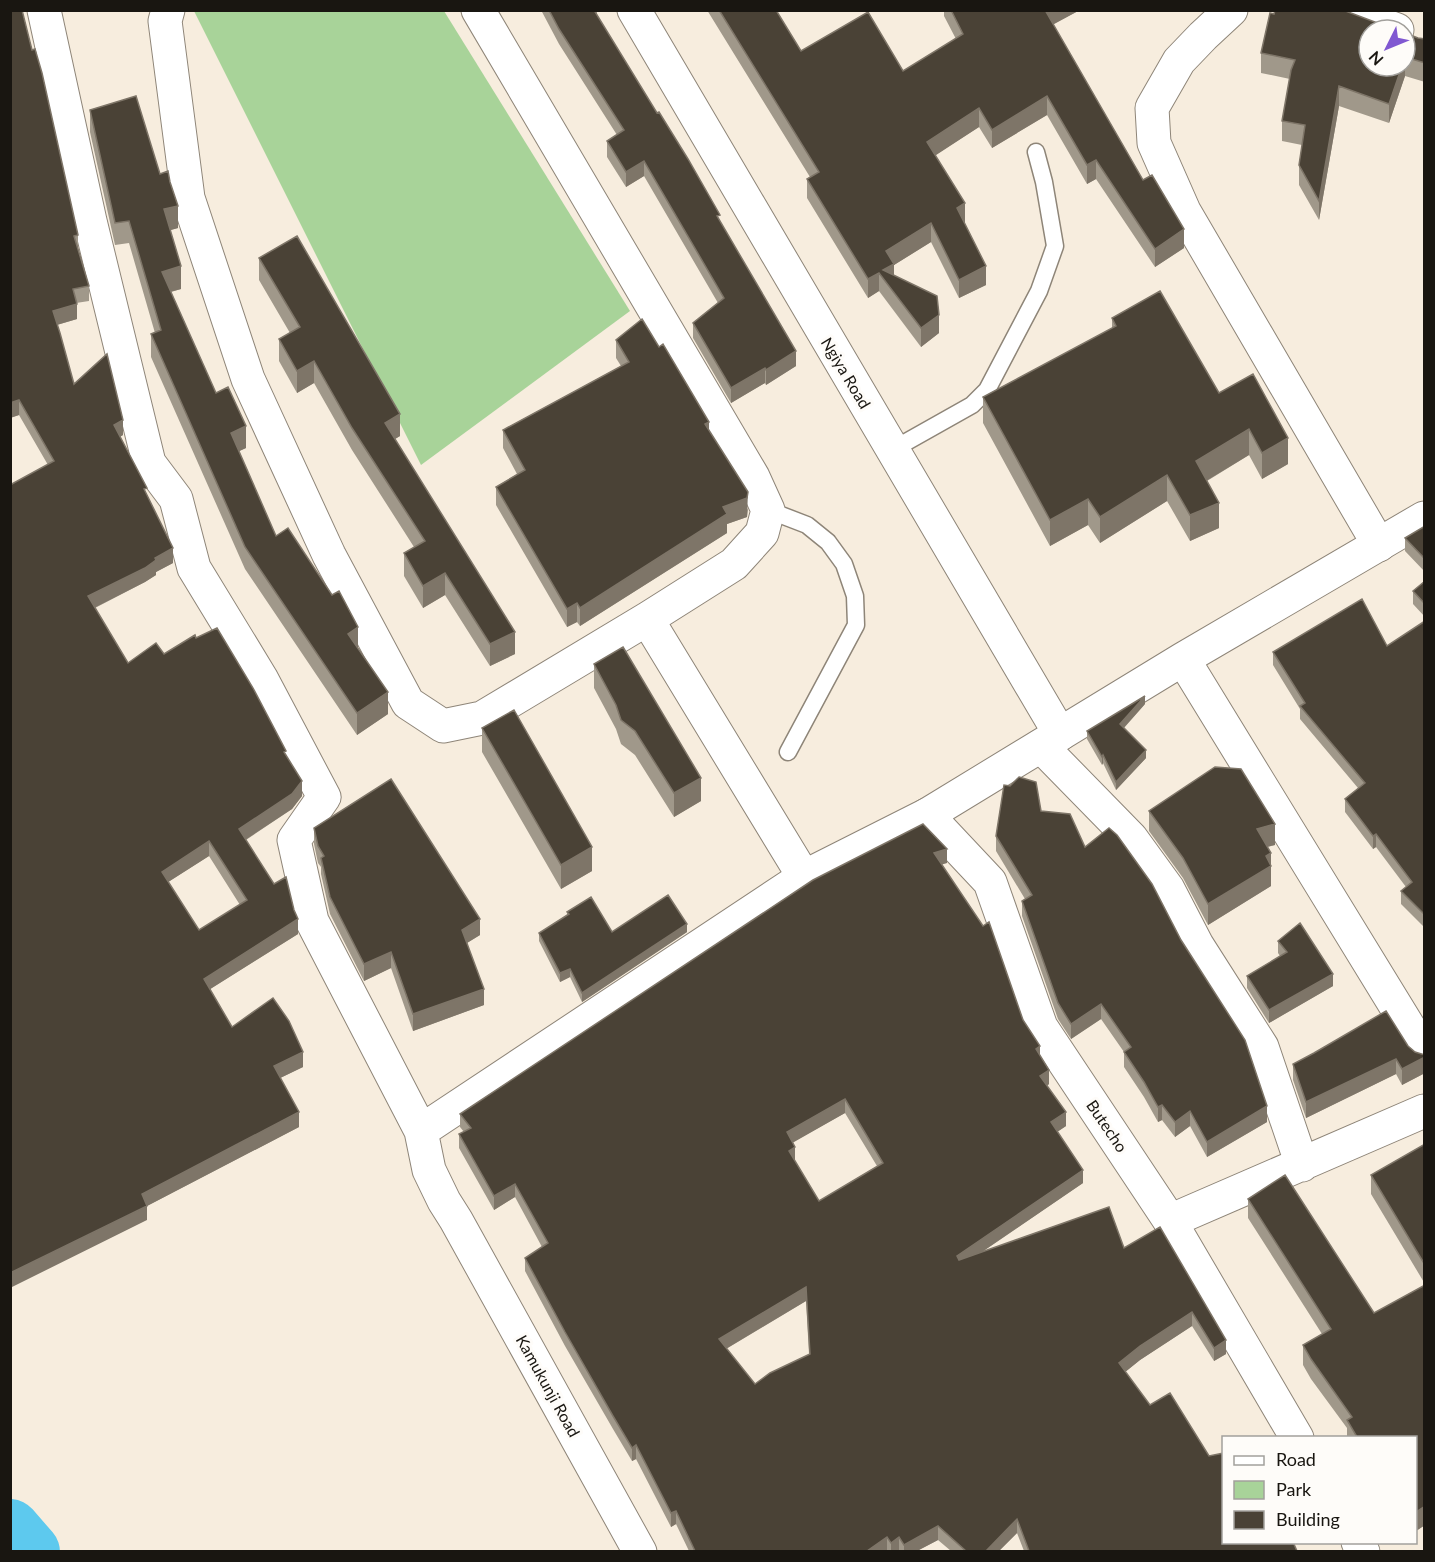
<svg xmlns="http://www.w3.org/2000/svg" width="1435" height="1562" font-family="Lato,sans-serif">
	<style>
		.green { fill: #a8d399 }
		.lines { fill: none; stroke-linecap: round; stroke-linejoin: round }
		.river { stroke: #5dc9ee; stroke-width: 60 }
		.lane-casing { stroke: #8e8578; stroke-width: 19 }
		.street-casing { stroke: #8e8578; stroke-width: 35 }
		.secondary-casing { stroke: #8e8578; stroke-width: 35 }
		.lane { stroke: #fff; stroke-width: 16 }
		.street { stroke: #fff; stroke-width: 33 }
		.secondary { stroke: #fff; stroke-width: 33 }
		.wall { fill: #a0988a; fill-rule: evenodd }
		.shaded-wall { fill: #7e7568 }
		.building { fill: #4a4236; stroke: #7e7568; stroke-width: 1.5; fill-rule: evenodd }
		.labels { text-anchor: middle; stroke-width: 6; stroke-linejoin: round; paint-order: stroke }
		.street-label { font-size: 16px; fill: #191611; stroke: #fefcf9 }
	</style>
	<rect width="100%" height="100%" fill="#f7edde"/>
	<path class="green" d="M194 11H444L630 311 421 465Z"/>
	<g class="lines">
		<path class="river" d="M10 1529 30 1552"/>
		<g class="lane-casing">
			<path id="lane" d="M892 450 972 405 987 390 1039 291 1055 246 1044 182 1036 152
				M768 510 807 525 828 542 844 564 855 596 856 625 788 752"/>
		</g>
		<g class="street-casing">
			<path id="street" d="M44 10 90 221 149 463 176 499 194 568 261 678 324 797 294 840 312 921 421 1131 429 1170 444 1201 456 1220 640 1552
				M168 10 165 21 188 198 248 379 329 555 408 703 443 726 482 718 647 619 734 564 762 533 768 510 753 477 478 10
				M634 10 1060 734
				M1231 10 1203 36 1179 61 1152 108 1154 143 1184 211 1379 545
				M1343 10 1397 30
				M647 619 804 877
				M1041 746 1131 838 1168 889 1197 945 1262 1047 1302 1165
				M421 1131 804 877 927 815
				M1170 1221 1424 1111"/>
		</g>
		<g class="secondary-casing">
			<path id="secondary" d="M1183 659 1424 1052
				M1297 1438 1170 1221 1041 1027 990 882 927 815 1183 659 1424 518
				M1358 1542 1363 1552"/>
		</g>
		<use href="#lane" class="lane"/>
		<use href="#street" class="street"/>
		<use href="#secondary" class="secondary"/>
	</g>
	<path class="wall" d="M10 10 78 235V248L89 286V301L76 303 77 319 57 325 74 384 123 435 120 437 147 495 173 563 156 572V575L145 582 95 608 128 663 164 654 286 756 302 796 292 809 246 840 298 934 210 989 232 1027 303 1067 280 1078 299 1127 147 1206V1220L48 465 19 415 10 418ZM209 856 240 905 199 930 168 882Z
		M541 10H597V15L720 221 796 366 766 385 765 383 731 403 693 338V323L718 303 644 176 626 187 607 157V141L617 135 559 44Z
		M707 10H776L801 51 903 71 956 39 944 16V10H1080L1053 24 1143 180 1184 248 1155 267 1096 179 1087 184 1047 115 992 148 979 127 935 155 965 222H964L986 285 959 298 931 242 894 265V275L939 333 921 347 879 291 868 298 807 198V179L810 177Z
		M1405 33 1418 38 1425 39V82L1405 76 1389 123 1339 106 1319 220 1299 185V165L1302 145 1282 141V121L1290 79 1261 73V53Z
		M90 110 160 174 178 228 170 230 181 289 171 292 216 393 246 448 239 451 276 536 358 649 388 714 357 735 245 569 151 357V334L155 333 129 243 115 245 90 132Z
		M259 258 400 436 395 439 515 654 490 666 445 595 423 608 404 576V553L414 547 352 450 314 383 297 393 279 361V339L290 333 259 280Z
		M1112 318 1219 393 1288 464 1262 479 1249 455 1207 481 1219 528 1190 541 1167 501 1100 543 1088 525 1050 546 983 423V397L1112 328Z
		M616 340 709 431 748 510 747 517 727 524V533L580 626 577 622 567 627 496 505V487L517 474 503 448V430L621 366 616 358Z
		M1425 526V572L1405 551V538Z
		M1425 581V617L1413 604V591Z
		M1425 621V928L1401 904V891L1406 887 1376 847 1373 849 1345 812V799L1358 788 1300 719V709L1273 665V652L1387 646Z
		M594 664 701 801 674 817 635 755 621 744 616 729 594 688Z
		M1145 704 1124 728 1146 758 1116 790 1103 763 1102 765 1087 739V731Z
		M482 728 592 871 561 889 482 752Z
		M1041 811 1085 847 1267 1122 1207 1157 1190 1126 1175 1137 1162 1120 1158 1122 1144 1097 1124 1067V1052L1101 1019 1071 1039 1058 1019 1022 916V901L1025 899 996 851V836Z
		M1149 811 1275 845 1267 847 1271 853V886L1208 925 1183 878 1149 831Z
		M314 828 480 935 467 943 484 1005 413 1031 391 968 364 981 330 914 321 874V867L318 863 314 844Z
		M947 863 942 864 1023 1020 1040 1056 1049 1084 1047 1086 1066 1126 1057 1132 1083 1183 982 1252 1124 1248 1160 1227 1226 1354 1214 1361 1192 1326 1140 1360 1125 1372 1150 1405 1209 1456 1297 1551H1024L1017 1533 999 1551H951L938 1540 917 1551H689L676 1524 671 1527 636 1459 632 1461 613 1429 565 1346 525 1271V1258L542 1247 515 1197 494 1210 459 1148V1134L464 1132 460 1127V1114L813 880ZM845 1113 877 1166 819 1201 795 1161 793 1142ZM806 1301 809 1354 755 1384 726 1349Z
		M567 912 612 932H687L582 1002 570 977 560 982 539 941V933L567 915Z
		M1278 941 1333 986 1269 1023 1247 988V976L1280 956 1278 953Z
		M1408 1046 1415 1052 1425 1055V1073L1402 1085 1396 1074 1306 1118 1293 1080V1064Z
		M1425 1144V1284L1371 1194V1175Z
		M1248 1199 1374 1313 1425 1285V1525L1416 1531V1437H1347V1428L1311 1379 1303 1365V1345L1322 1334 1248 1218Z"/>
	<path class="shaded-wall" d="M1045 10H1080L1045 29Z
		M1405 56V76L1389 123V104L1402 66H1405Z
		M1339 86V106L1319 220V201Z
		M1047 96V115L992 148V130Z
		M979 108V127L927 161V142Z
		M1096 160V179L1087 184V165Z
		M644 161V176L626 187V172Z
		M965 203V222L957 227V208Z
		M178 206V228L164 232V209Z
		M931 223V242L894 265V282L883 270 886 251Z
		M1184 229V248L1155 267V249Z
		M181 266V289L162 294V272Z
		M986 266V285L959 298V280Z
		M879 273V291L868 298V279Z
		M77 304V319L53 326V311Z
		M939 315V333L921 347V328Z
		M796 351V366L766 385V370Z
		M314 361V383L297 393V371Z
		M765 368V383L731 403V388Z
		M19 400V415L10 418V403Z
		M400 414V436L385 445V423Z
		M123 420V435L114 440V425Z
		M709 422V440L705 424Z
		M246 426V448L231 455V433Z
		M1249 429V455L1196 487V461Z
		M1288 438V464L1262 479V453Z
		M1167 475V501L1100 543V517Z
		M748 492 747 517 727 524V533L580 626V608L723 507Z
		M1088 499V525L1050 546V520Z
		M1219 503V528L1190 541V515Z
		M173 548V563L156 572V575L145 582 88 611V596L155 558Z
		M445 573V595L423 608V586Z
		M577 603V622L567 627V609Z
		M358 627V649L348 634Z
		M515 632V654L490 666V644Z
		M388 692V714L357 735V713Z
		M1145 696V704L1120 732V724Z
		M1146 750V758L1116 790V782Z
		M1103 755V763L1102 765V757Z
		M701 778V801L674 817V793Z
		M302 781V796L292 809 239 844V829Z
		M1275 824V845L1257 849V829Z
		M1376 834V847L1373 849V836Z
		M209 841V856L162 886V872Z
		M592 847V871L561 889V865Z
		M947 849V863L934 867V853Z
		M1271 853V886L1208 925V904L1266 856Z
		M298 919V934L204 993V979Z
		M480 919V935L462 946V930Z
		M687 924V932L582 1002V993Z
		M391 952V968L364 981V964Z
		M570 969V977L560 982V973Z
		M1333 974V986L1269 1023V1010Z
		M484 989V1005L413 1031V1014Z
		M1101 1004V1019L1071 1039V1024Z
		M1040 1046V1059L1036 1049Z
		M303 1052V1067L274 1081V1066Z
		M1425 1057V1073L1402 1085V1069Z
		M1396 1059V1074L1306 1118V1102Z
		M1049 1070V1084L1040 1090V1076Z
		M845 1099V1113L787 1146V1132Z
		M1162 1105V1120L1158 1122V1107Z
		M1267 1106V1122L1207 1157V1142Z
		M1190 1111V1126L1175 1137V1122Z
		M299 1112V1127L147 1206V1220L10 1288V1273L142 1194Z
		M1066 1112V1126L1051 1136V1122Z
		M795 1147V1161L789 1164V1151Z
		M1083 1170V1183L957 1269V1256Z
		M515 1184V1197L494 1210V1196Z
		M806 1287V1301L719 1353V1339Z
		M1192 1312V1326L1140 1360 1119 1377V1363L1140 1346Z
		M1226 1340V1354L1214 1361V1348Z
		M636 1445V1459L632 1461V1448Z
		M1425 1506V1525L1416 1531V1512Z
		M676 1511V1524L671 1527V1513Z
		M1017 1519V1533L999 1551H986Z
		M938 1526V1540L917 1551H904V1545Z
		M887 1537V1551H867Z
		M899 1537V1551H891V1543Z"/>
	<path class="building" d="M10 10H22L32 50 35 49 42 73 78 235 74 236 89 286 73 289 77 304 53 311 60 333 74 384 107 354 123 420 114 425 147 488 144 489 173 548 155 558 156 560 145 568 88 596 128 663 156 643 164 654 195 635 196 638 217 628 253 688 286 751 284 752 302 781 292 794 239 829 274 884 286 877 294 910 298 919 204 979 232 1027 273 998 289 1021 303 1052 274 1066 299 1112 142 1194 147 1206 10 1273V485L54 461 19 400 10 403ZM209 841 247 900 199 930 162 872Z
		M549 10H594L657 113 659 112 688 159 720 215 717 216 796 351 766 370 765 368 731 388 693 323 724 298 644 161 626 172 607 141 624 130 559 29Z
		M719 10H776L801 51 868 12 903 71 963 34 951 10H1045L1143 180 1152 175 1184 229 1155 249 1096 160 1087 165 1047 96 992 130 979 108 927 142 965 203 957 208 986 266 959 280 931 223 886 251 894 264 883 270 937 296 939 315 921 328 879 273 868 279 807 179 819 172Z
		M1275 10H1343L1396 30H1369V66H1402L1389 104 1339 86 1319 201 1299 165 1305 125 1282 121 1291 70 1295 60 1261 53 1270 13 1274 14Z
		M1405 33 1418 38 1425 39V63L1405 57Z
		M136 96 160 174 168 171 170 182 178 206 164 209 181 266 162 272 216 393 228 387 246 426 231 433 276 536 288 528 332 595 339 591 358 627 348 634 388 692 357 713 245 547 151 334 161 330 129 221 115 223 90 110Z
		M297 236 400 414 385 423 515 632 490 644 445 573 423 586 404 553 425 541 352 428 314 361 297 371 279 339 300 327 259 258Z
		M1160 291 1219 393 1253 374 1288 438 1262 453 1249 429 1196 461 1219 503 1190 515 1167 475 1100 517 1088 499 1050 520 983 397 1116 326 1112 318Z
		M642 319 659 347 663 344 709 422 705 424 748 492 747 498 723 507 727 514 580 608 577 603 567 609 496 487 525 470 503 430 629 362 616 340Z
		M1425 526V559L1405 538Z
		M1425 581V604L1413 591Z
		M1362 599 1387 646 1425 621V915L1401 891 1412 882 1376 834 1373 836 1345 799 1365 783 1300 706 1305 703 1273 652Z
		M623 647 701 778 674 793 635 731 621 720 616 705 594 664Z
		M1145 696 1120 724 1146 750 1116 782 1103 755 1102 757 1087 731Z
		M514 710 592 847 561 865 482 728Z
		M1215 767 1241 769 1275 824 1257 829 1271 853 1266 856 1271 866 1208 904 1183 858 1149 811Z
		M1019 777 1036 782 1041 811 1070 814 1085 847 1109 828 1117 835 1152 884 1181 940 1245 1040 1267 1106 1207 1142 1190 1111 1175 1122 1162 1105 1158 1107 1144 1082 1124 1052 1131 1047 1101 1004 1071 1024 1058 1003 1022 901 1032 895 996 836 1004 785 1010 786Z
		M391 779 480 919 462 930 484 989 413 1014 391 952 364 964 330 897 321 858 324 856 318 846 314 828Z
		M923 824 947 849 934 853 983 926 989 922 1023 1020 1040 1046 1036 1049 1049 1070 1040 1076 1066 1112 1051 1122 1083 1170 957 1256 959 1260 1109 1207 1124 1248 1160 1227 1226 1340 1214 1348 1192 1312 1140 1346 1119 1363 1150 1405 1170 1393 1209 1456 1224 1453V1542H1293L1297 1551H1029L1017 1519 986 1551H966L938 1526 904 1545 899 1537 891 1543 887 1537 867 1551H695L676 1511 671 1513 636 1445 632 1448 613 1416 565 1332 525 1258 548 1243 515 1184 494 1196 459 1134 471 1128 460 1114 813 880ZM845 1099 883 1163 819 1201 789 1151 795 1147 787 1132ZM806 1287 810 1354 770 1373 755 1384 719 1339Z
		M668 895 687 924 582 993 570 969 560 973 539 933 569 914 567 912 591 897 612 932Z
		M1300 923 1333 974 1269 1010 1247 976 1287 952 1278 941Z
		M1386 1011 1408 1046 1415 1052 1425 1055V1057L1402 1069 1396 1059 1306 1102 1293 1064 1314 1053Z
		M1425 1144V1265L1371 1175Z
		M1285 1175 1374 1313 1425 1285V1506L1416 1512V1437H1357L1347 1420 1352 1417 1311 1359 1303 1345 1331 1329 1248 1199Z"/>
	<g class="labels">
		<g class="street-label">
			<text transform="translate(846 373) rotate(59)" y="6">Ngiya Road</text>
			<text transform="translate(1107 1126) rotate(56)" y="6">Butecho</text>
			<text transform="translate(548 1386) rotate(61)" y="6">Kamukunji Road</text>
		</g>
	</g>
	<rect width="1435" height="1562" fill="none" stroke="#191611" stroke-width="24"/>
	<rect x="1222" y="1436" width="195" height="108" fill="#fefcf9" stroke="#a2a09c" stroke-width="1.5"/>
	<rect x="1234" y="1456" width="30" height="9" fill="#ffffff" stroke="#a2a09c" stroke-width="1.5"/>
	<text x="1276" y="1466" font-size="18" fill="#191611">Road</text>
	<rect x="1234" y="1481" width="30" height="18" fill="#a8d399" stroke="#a2a09c" stroke-width="1.5"/>
	<text x="1276" y="1496" font-size="18" fill="#191611">Park</text>
	<rect x="1234" y="1511" width="30" height="18" fill="#4a4236" stroke="#a2a09c" stroke-width="1.5"/>
	<text x="1276" y="1526" font-size="18" fill="#191611">Building</text>
	<g transform="translate(1387 48) rotate(227)"><circle r="28" fill="#fefcf9" stroke="#a2a09c" stroke-width="1.5"/>
	<path d="M0-4.5L10 22L0 15L-10 22Z" fill="#8058d1"/>
	<text y="-9" font-size="16" font-weight="bold" text-anchor="middle" fill="#191611">N</text>
	</g>
</svg>
